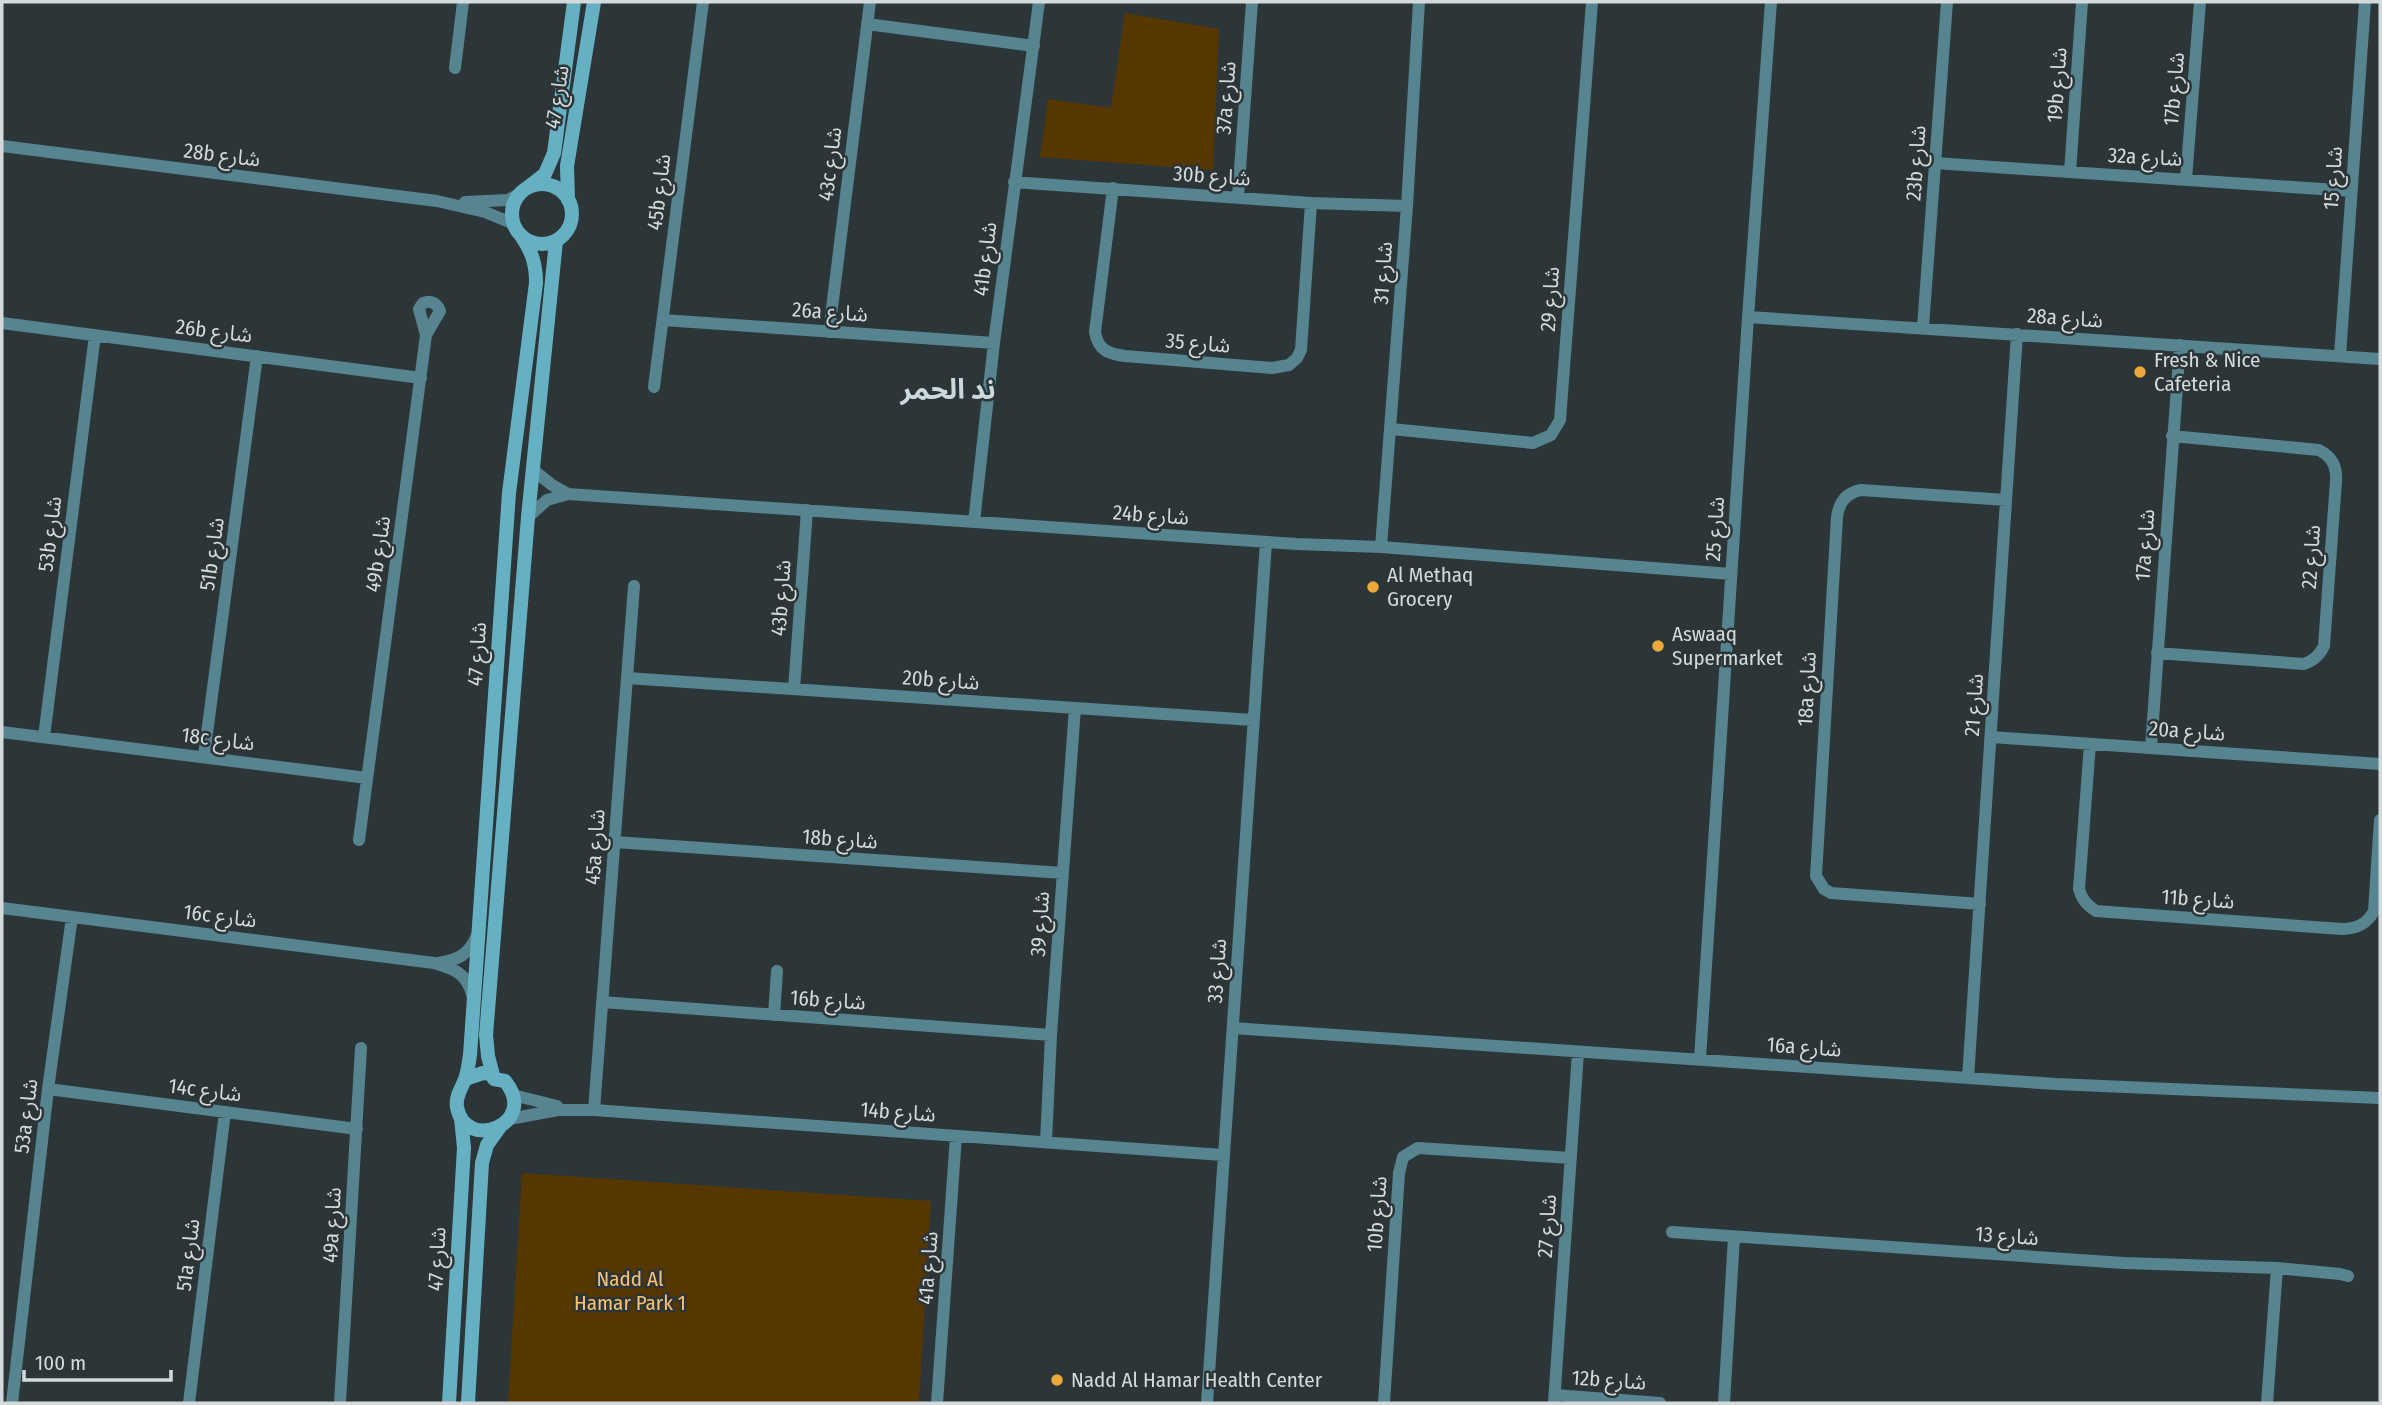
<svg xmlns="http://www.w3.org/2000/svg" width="2382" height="1405" font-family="'Fira Sans Condensed','Noto Sans Arabic',sans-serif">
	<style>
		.green { fill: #563700 }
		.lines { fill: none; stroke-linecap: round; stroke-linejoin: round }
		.street { stroke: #56848f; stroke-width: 12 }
		.secondary { stroke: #65b1c3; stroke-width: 14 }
		.poi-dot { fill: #eda83c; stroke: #2c3538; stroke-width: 2.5 }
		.labels { text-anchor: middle; stroke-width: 5; stroke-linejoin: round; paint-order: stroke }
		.street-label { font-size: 21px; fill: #d4dadc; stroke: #2c3538 }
		.poi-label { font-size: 21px; fill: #d4dadc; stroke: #2c3538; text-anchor: start }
		.park-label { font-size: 21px; fill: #fbc171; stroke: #2c3538 }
		.district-label { font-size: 28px; font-weight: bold; fill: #ccd8db; stroke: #2c3538 }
	</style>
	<rect width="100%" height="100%" fill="#2c3538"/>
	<path class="green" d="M1125 13 1219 29 1213 170 1040 157 1048 99 1111 108Z
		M522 1173 931 1201 919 1403H508Z"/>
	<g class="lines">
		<path class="street" d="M867 24 1034 46
			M455 68 463 2
			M2 146 437 201 485 212 514 224
			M1935 163 2351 191
			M2070 172 2082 2
			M2186 179 2200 2
			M1014 182 1311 203 1407 206
			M1113 188 1095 332C1098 350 1108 354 1125 356L1272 368 1289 365 1297 358 1301 350 1311 203
			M1238 197 1252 2
			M465 202 508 200 519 194
			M1748 317 2380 359
			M663 320 994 343
			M2 323 421 378
			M1923 327 1947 2
			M829 332 870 2
			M2340 356 2365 2
			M654 387 703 2
			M1391 429 1533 443 1551 435 1560 420 1592 2
			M532 469 552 485 568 494
			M528 517 547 500 568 494 1297 544 1381 547 1731 574
			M974 522 994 343 1039 2
			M1381 547 1407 206 1419 2
			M2157 653 2304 664C2314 660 2319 656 2324 646L2336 481C2337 466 2332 457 2319 450L2172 436
			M627 678 1253 720
			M794 689 807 510
			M2 732 367 778
			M44 737 95 335
			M1991 737 2380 764
			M2090 744 2079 889C2082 900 2087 905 2096 911L2342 929C2357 929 2367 924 2374 911L2380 820
			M2151 748 2180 345
			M204 756 257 356
			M359 840 426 335 440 311C437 303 431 300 423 303L419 309 426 335
			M615 842 1063 873
			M1980 904 1831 893 1824 889 1816 876 1837 517C1839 502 1846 493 1861 490L2006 500
			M2 908 434 963C454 969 467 973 472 995
			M438 963C458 960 469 955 477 935
			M602 1002 1051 1035
			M774 1015 777 971
			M1233 1028 2056 1084 2380 1098
			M1700 1059 1748 317 1771 2
			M1968 1078 2017 334
			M48 1089 357 1129
			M513 1095 557 1106
			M594 1110 634 586
			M509 1119 558 1110H594L1223 1155
			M1046 1142 1051 1035 1075 708
			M1672 1232 2124 1263 2277 1268 2340 1274 2348 1276
			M1555 1395 1660 1403
			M12 1403 48 1089 72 917
			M189 1403 225 1112
			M340 1403 361 1048
			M937 1403 956 1136
			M1207 1403 1266 542
			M1384 1403 1399 1173 1403 1157 1418 1148 1571 1158
			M1554 1403 1578 1052
			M1724 1403 1734 1237
			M2267 1403 2277 1268"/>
		<path class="secondary" d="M512 214a30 30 0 1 1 60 0a30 30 0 1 1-60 0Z
			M527 188 545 174 554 153 574 2
			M568 200 567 166 594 2
			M465 1079 483 1073 491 1074 494 1079 505 1081C540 1124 465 1153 457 1107 455 1095 463 1087 466 1076 468 1069 469 1062 470 1055L509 493 536 283C536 264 532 252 522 237
			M494 1079 488 1056 486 1035 528 517 556 241
			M449 1403 464 1148 461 1118
			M468 1403 482 1163 487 1145 500 1127"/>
	</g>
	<g class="poi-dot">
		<circle cx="2140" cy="372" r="7"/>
		<circle cx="1373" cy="587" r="7"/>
		<circle cx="1658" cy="646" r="7"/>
		<circle cx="1057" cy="1380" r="7"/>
	</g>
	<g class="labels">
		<g class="street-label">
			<text transform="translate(2057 85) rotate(-86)" y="7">19b شارع</text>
			<text transform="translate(2174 89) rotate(-85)" y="7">17b شارع</text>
			<text transform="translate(557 97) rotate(-81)" y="7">شارع 47</text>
			<text transform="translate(1226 98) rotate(-86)" y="7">37a شارع</text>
			<text transform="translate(222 155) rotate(7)" y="7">28b شارع</text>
			<text transform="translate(2145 157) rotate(3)" y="7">32a شارع</text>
			<text transform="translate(1916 163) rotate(-86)" y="7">23b شارع</text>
			<text transform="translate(830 164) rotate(-83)" y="7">43c شارع</text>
			<text transform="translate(1212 176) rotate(4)" y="7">30b شارع</text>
			<text transform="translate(2333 178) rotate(-86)" y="7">شارع 15</text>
			<text transform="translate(659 192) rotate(-83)" y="7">45b شارع</text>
			<text transform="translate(985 259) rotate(-83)" y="7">41b شارع</text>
			<text transform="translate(1383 273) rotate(-86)" y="7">شارع 31</text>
			<text transform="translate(1550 299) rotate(-86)" y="7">شارع 29</text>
			<text transform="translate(830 312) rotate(4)" y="7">26a شارع</text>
			<text transform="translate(2065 318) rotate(4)" y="7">28a شارع</text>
			<text transform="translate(214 331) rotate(7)" y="7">26b شارع</text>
			<text transform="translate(1198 343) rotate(5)" y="7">شارع 35</text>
			<text transform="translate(1151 515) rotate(4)" y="7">24b شارع</text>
			<text transform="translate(1715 529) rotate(-86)" y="7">شارع 25</text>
			<text transform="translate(50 534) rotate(-83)" y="7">53b شارع</text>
			<text transform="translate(2145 545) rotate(-86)" y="7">17a شارع</text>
			<text transform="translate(212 554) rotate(-82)" y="7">51b شارع</text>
			<text transform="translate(378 554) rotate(-82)" y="7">49b شارع</text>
			<text transform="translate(2311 557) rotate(-86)" y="7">شارع 22</text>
			<text transform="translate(781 598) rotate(-86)" y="7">43b شارع</text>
			<text transform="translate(477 654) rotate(-86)" y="7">شارع 47</text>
			<text transform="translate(941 680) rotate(4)" y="7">20b شارع</text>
			<text transform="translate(1807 689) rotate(-87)" y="7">18a شارع</text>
			<text transform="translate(1974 705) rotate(-86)" y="7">شارع 21</text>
			<text transform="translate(2187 731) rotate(4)" y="7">20a شارع</text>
			<text transform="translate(218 739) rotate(7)" y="7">18c شارع</text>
			<text transform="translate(840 839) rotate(4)" y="7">18b شارع</text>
			<text transform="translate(595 847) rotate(-86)" y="7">45a شارع</text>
			<text transform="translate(2198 899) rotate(4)" y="7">11b شارع</text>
			<text transform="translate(220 916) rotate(7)" y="7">16c شارع</text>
			<text transform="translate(1040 924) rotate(-86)" y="7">شارع 39</text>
			<text transform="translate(1217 971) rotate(-86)" y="7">شارع 33</text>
			<text transform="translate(828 1000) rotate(4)" y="7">16b شارع</text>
			<text transform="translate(1804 1047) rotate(4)" y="7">16a شارع</text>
			<text transform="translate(205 1090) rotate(7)" y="7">14c شارع</text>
			<text transform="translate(898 1112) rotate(4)" y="7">14b شارع</text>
			<text transform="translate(26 1116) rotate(-83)" y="7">53a شارع</text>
			<text transform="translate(1377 1214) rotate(-86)" y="7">10b شارع</text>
			<text transform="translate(332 1225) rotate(-87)" y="7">49a شارع</text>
			<text transform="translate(1547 1226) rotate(-86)" y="7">شارع 27</text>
			<text transform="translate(2007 1236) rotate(4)" y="7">شارع 13</text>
			<text transform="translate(188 1255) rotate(-83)" y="7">51a شارع</text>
			<text transform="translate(437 1259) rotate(-87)" y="7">شارع 47</text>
			<text transform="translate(928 1268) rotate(-86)" y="7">41a شارع</text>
			<text transform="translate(1609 1380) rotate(4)" y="7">12b شارع</text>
		</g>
		<g class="poi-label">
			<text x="2154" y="367">Fresh &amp; Nice<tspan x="2154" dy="24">Cafeteria</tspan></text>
			<text x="1387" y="582">Al Methaq<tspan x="1387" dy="24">Grocery</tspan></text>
			<text x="1672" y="641">Aswaaq<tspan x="1672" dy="24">Supermarket</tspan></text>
			<text x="1071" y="1387">Nadd Al Hamar Health Center</text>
		</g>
		<g class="park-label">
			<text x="630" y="1286">Nadd Al<tspan x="630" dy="24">Hamar Park 1</tspan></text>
		</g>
		<g class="district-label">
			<text x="948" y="399">ند الحمر</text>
		</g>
	</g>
	<rect width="2382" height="1405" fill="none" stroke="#d4dadc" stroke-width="7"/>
	<path d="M24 1370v10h147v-10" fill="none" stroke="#d4dadc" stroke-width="3.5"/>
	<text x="35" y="1370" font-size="21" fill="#d4dadc" stroke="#2c3538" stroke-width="5" paint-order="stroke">100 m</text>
</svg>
